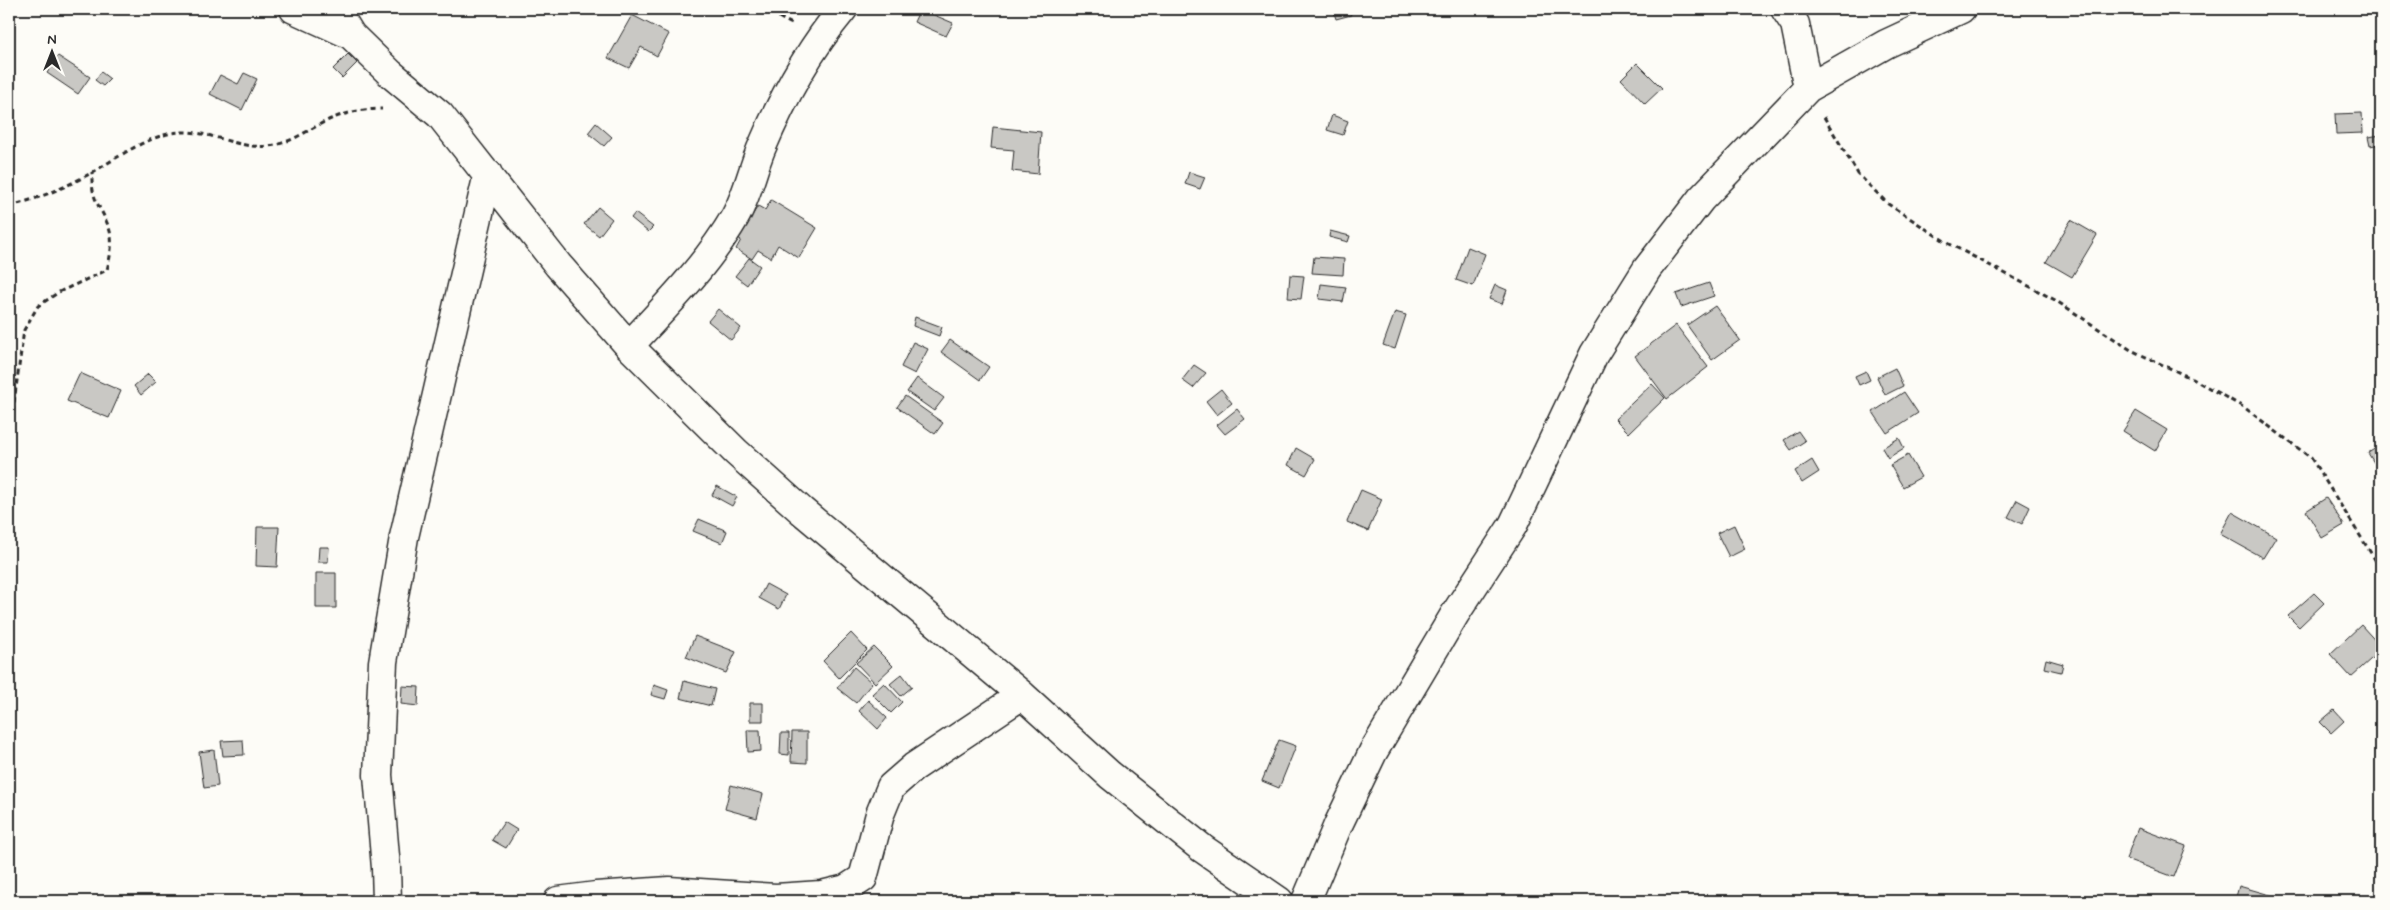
<svg xmlns="http://www.w3.org/2000/svg" width="2390" height="910" font-family="Mynerve,sans-serif">
	<style>
		.building { fill: #c9c8c4; stroke: #2b2b2b }
		.lines { fill: none; stroke-linecap: round; stroke-linejoin: round }
		.street-casing { stroke: #2b2b2b; stroke-width: 31 }
		.path { stroke: #2b2b2b; stroke-width: 3; stroke-dasharray: 5 4; stroke-linecap: butt }
		.street { stroke: #fdfcf7; stroke-width: 28 }
	</style>
	<rect width="100%" height="100%" fill="#fdfcf7"/>
	<filter id="ink" filterUnits="userSpaceOnUse"><feTurbulence type="fractalNoise" baseFrequency=".02" numOctaves="2"/><feDisplacementMap in="SourceGraphic" scale="10" xChannelSelector="R" yChannelSelector="G"/><feConvolveMatrix kernelMatrix="1 2 1 2 8 2 1 2 1" color-interpolation-filters="sRGB"/></filter>
	<g filter="url(#ink)">
		<path class="building" d="M920 9 953 23 946 36 914 22Z
			M1333 9H1349L1351 15 1336 19Z
			M632 15 669 34 657 56 641 47 629 68 608 58Z
			M348 54 357 63 342 78 333 69Z
			M58 56 90 77 78 94 47 73Z
			M1637 63 1662 88 1645 104 1621 79Z
			M101 72 110 79 103 86 95 80Z
			M244 73 257 79 242 110 210 94 220 75 238 84Z
			M2362 113 2363 133 2336 134 2335 114Z
			M1332 115 1348 121 1343 135 1327 130Z
			M596 123 612 137 604 146 588 133Z
			M993 127 1041 132 1038 174 1012 171 1014 150 991 148Z
			M2381 135V144L2370 146 2368 137Z
			M1189 172 1205 177 1200 189 1185 184Z
			M771 200 817 228 799 258 778 245 771 258 758 250 752 259 736 249 741 240 738 238 758 206 765 210Z
			M598 207 612 219 599 236 584 224Z
			M635 213 653 227 648 232 631 218Z
			M2071 220 2097 235 2072 277 2046 262Z
			M1330 231 1350 236 1348 242 1329 237Z
			M1468 247 1485 254 1473 286 1456 280Z
			M1314 257 1344 259 1343 275 1312 273Z
			M749 258 760 266 747 285 735 276Z
			M1290 275 1304 276 1301 299 1288 298Z
			M1709 283 1714 296 1681 307 1676 294Z
			M1321 284 1346 287 1343 302 1319 299Z
			M1495 285 1507 290 1502 304 1489 299Z
			M1715 306 1740 340 1712 360 1687 325Z
			M718 309 741 328 731 340 708 321Z
			M1395 312 1406 315 1395 349 1383 345Z
			M915 317 942 327 939 336 913 326Z
			M1676 325 1708 367 1667 399 1635 356Z
			M950 340 989 367 980 380 941 352Z
			M913 342 928 349 915 374 901 367Z
			M1194 365 1206 373 1193 388 1182 380Z
			M1895 368 1903 386 1885 395 1877 377Z
			M1866 371 1870 380 1859 385 1855 376Z
			M80 373 121 391 109 418 67 401Z
			M148 374 156 382 141 395 134 386Z
			M917 378 944 398 934 411 907 392Z
			M1652 384 1665 398 1629 433 1615 419Z
			M1221 389 1232 403 1217 415 1206 401Z
			M1904 392 1918 413 1887 433 1873 412Z
			M905 396 943 423 935 434 897 407Z
			M1237 409 1245 419 1225 434 1217 425Z
			M2136 411 2167 430 2155 451 2123 431Z
			M1798 431 1805 441 1791 450 1784 440Z
			M1899 438 1904 448 1888 458 1882 448Z
			M2381 445V474L2368 453Z
			M1296 448 1315 459 1306 475 1288 465Z
			M1908 455 1921 477 1903 487 1890 465Z
			M1812 460 1819 472 1802 483 1795 471Z
			M717 486 737 497 732 506 712 495Z
			M1361 490 1382 499 1368 531 1347 522Z
			M2326 498 2344 525 2322 538 2306 511Z
			M2017 500 2030 507 2022 524 2008 517Z
			M2232 512 2276 537 2263 558 2220 534Z
			M699 519 727 531 722 543 693 531Z
			M1734 525 1745 549 1729 557 1717 533Z
			M257 527H279L277 567 256 566Z
			M319 547H329L328 562H318Z
			M316 573H336V608H316Z
			M766 584 786 595 779 609 759 598Z
			M2314 593 2324 603 2299 627 2288 616Z
			M2361 625 2381 647V650L2351 677 2330 654Z
			M851 633 867 650 839 678 823 661Z
			M695 636 736 652 726 673 686 657Z
			M874 647 893 666 875 683 856 663Z
			M2046 659 2063 664 2061 672 2044 668Z
			M854 667 872 683 856 703 837 688Z
			M902 674 912 687 901 696 890 684Z
			M684 681 715 689 711 706 680 698Z
			M884 683 902 702 891 713 872 694Z
			M654 685 668 690 665 699 651 695Z
			M402 686 419 687 418 706 401 704Z
			M868 700 887 718 878 729 859 711Z
			M750 703H763V721H750Z
			M2334 710 2344 721 2331 733 2320 722Z
			M747 730H760L761 751 748 752Z
			M792 732H807V763L791 762Z
			M781 733H789V755L780 754Z
			M243 740 244 755 223 756 221 741Z
			M1279 740 1296 746 1279 788 1262 781Z
			M214 750 218 786 204 788 199 752Z
			M731 785 763 794 757 818 725 809Z
			M504 822 517 830 506 848 492 840Z
			M2138 828 2186 846 2174 877 2126 859Z
			M2239 886 2277 897 2275 901H2251L2236 897Z"/>
		<g class="lines">
			<g class="street-casing">
				<path id="street" d="M294 9 351 35
					M335 9 351 35 391 74 440 115 558 265 629 346 736 452 802 511 1022 695 1110 775 1203 849 1279 901
					M1785 9 1795 24 1808 88
					M629 346C667 305 707 265 735 217 747 196 752 171 761 149 782 99 808 51 843 9
					M387 901 386 868 378 775 383 662 404 537 488 174
					M558 901 596 896 669 891 776 898 821 895 846 889 863 878 880 814 891 787 914 767 1022 695
					M1306 901 1338 825 1373 752 1455 614 1513 525 1594 354 1647 269 1701 199 1808 88 1886 44 1961 9"/>
			</g>
			<path class="path" d="M763 9 792 24
				M1824 117 1858 174 1888 204 1946 242 2055 300 2131 350 2193 379 2245 408 2311 458 2381 569
				M9 206C39 199 66 187 93 172 115 159 139 142 164 135 201 123 232 150 268 146 291 144 310 128 331 119 348 112 364 109 382 109
				M9 438 24 330 38 306 59 292 107 270C110 257 114 242 109 228 100 203 91 203 92 172"/>
			<use href="#street" class="street"/>
		</g>
	</g>
	<rect width="2390" height="910" fill="none" stroke="#fdfcf7" stroke-width="30"/>
	<rect x="15" y="15" width="2360" height="880" fill="none" stroke="#2b2b2b" stroke-width="2" filter="url(#ink)"/>
	<g transform="translate(52 52)" stroke="#fdfcf7" stroke-width="4" paint-order="stroke">
	<path d="M0-4L9 19L0 12L-9 19Z" fill="#2b2b2b"/>
	<text y="-8" font-size="14" font-weight="bold" text-anchor="middle" fill="#2b2b2b">N</text>
	</g>
</svg>
